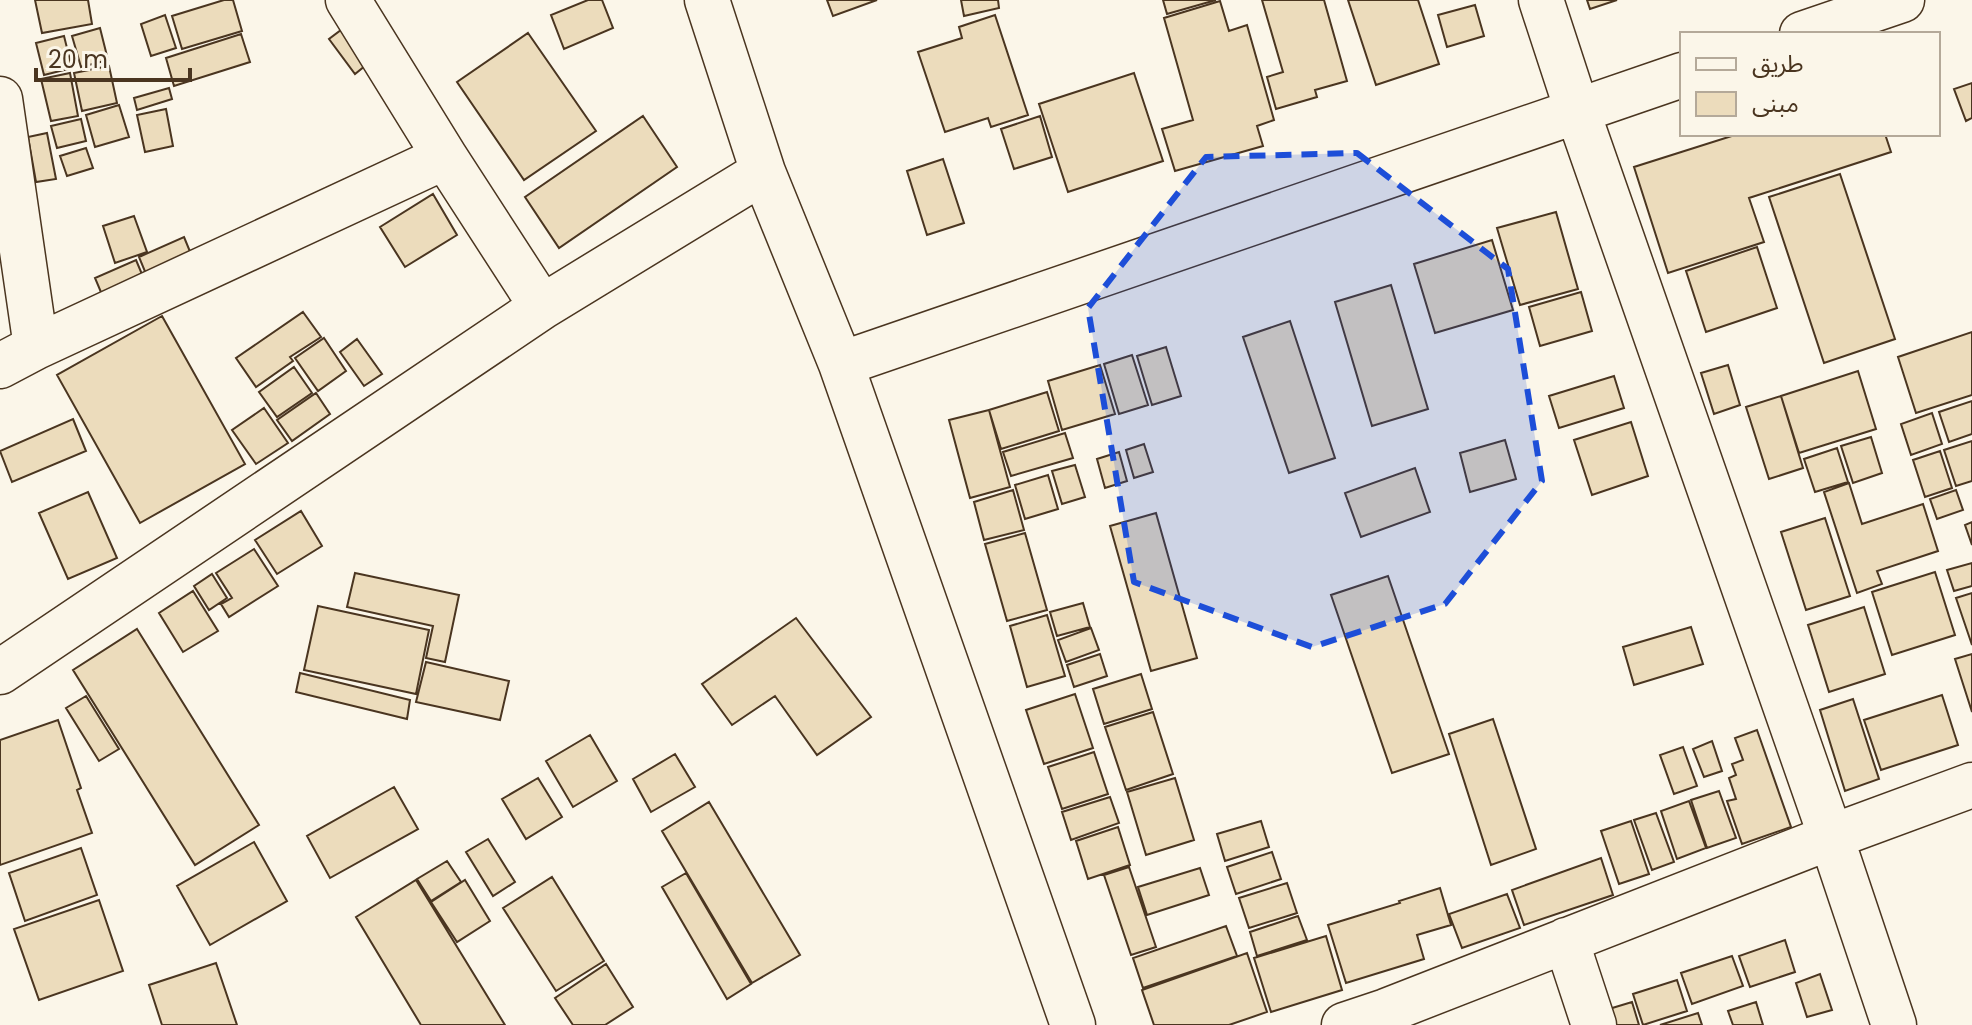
<svg xmlns="http://www.w3.org/2000/svg" width="1972" height="1025" font-family="Poppins,'Noto Sans Arabic',sans-serif">
	<style>
		.building { fill: #ecdcbc; stroke: #4a3520; stroke-width: 2 }
		.lines { fill: none; stroke-linecap: round; stroke-linejoin: round }
		.street-casing { stroke: #4a3520; stroke-width: 47 }
		.street { stroke: #fbf6e9; stroke-width: 44 }
		.marked { fill: #1d4ed8; fill-opacity: 0.2; stroke: #1d4ed8; stroke-width: 6; stroke-dasharray: 16 10; stroke-linejoin: round }
	</style>
	<rect width="100%" height="100%" fill="#fbf6e9"/>
	<path class="building" d="M35 0H88L92 24 42 33Z
		M224 0H233L242 31 182 49 172 16Z
		M588 0H602L613 28 564 49 551 15Z
		M827 0H877L833 16Z
		M961 0H998L999 8 964 16Z
		M1163 0H1216L1167 14Z
		M1262 0H1324L1347 81 1315 90 1317 97 1276 109 1267 77 1283 72Z
		M1348 0H1418L1439 64 1376 85Z
		M1587 0H1617L1590 9Z
		M1220 1 1229 31 1247 25 1274 120 1257 126 1263 146 1175 171 1162 129 1193 120 1164 18Z
		M1475 5 1484 36 1447 47 1438 15Z
		M165 15 176 48 151 56 141 24Z
		M995 15 1028 115 991 127 988 118 945 132 918 52 962 38 959 27Z
		M345 27 371 61 355 74 329 39Z
		M100 28 108 60 81 67 72 36Z
		M528 33 596 131 524 180 457 82Z
		M241 34 250 62 174 86 166 58Z
		M64 36 72 68 44 75 36 43Z
		M109 66 117 103 82 111 74 73Z
		M70 73 78 116 51 121 41 79Z
		M1134 73 1163 161 1068 192 1039 104Z
		M1972 83V118L1966 121 1954 89Z
		M169 88 172 99 137 110 134 98Z
		M119 105 129 137 95 147 86 115Z
		M166 109 173 146 145 152 137 115Z
		M643 116 677 167 559 248 525 197Z
		M1040 116 1052 157 1014 169 1001 129Z
		M81 119 86 141 57 148 51 126Z
		M47 133 56 179 36 182 28 137Z
		M1738 134H1885L1891 152 1749 198 1764 242 1668 273 1634 167Z
		M86 148 93 168 67 176 60 156Z
		M943 159 964 223 927 235 907 171Z
		M1840 174 1895 339 1824 363 1769 197Z
		M433 194 457 235 405 267 380 227Z
		M1556 212 1578 289 1520 305 1497 228Z
		M134 216 147 252 115 263 103 226Z
		M184 237 191 254 146 274 139 257Z
		M1492 240 1513 310 1435 333 1414 264Z
		M1757 247 1777 308 1706 332 1686 271Z
		M136 260 144 279 103 297 95 278Z
		M1391 285 1428 409 1372 426 1335 302Z
		M1581 292 1592 331 1540 346 1529 307Z
		M303 312 321 337 290 357 293 361 256 387 236 358Z
		M162 316 245 464 140 523 57 375Z
		M1290 321 1335 458 1289 473 1243 337Z
		M1972 332V395L1916 413 1898 357Z
		M324 338 346 371 318 391 295 358Z
		M357 339 382 374 364 386 340 352Z
		M1166 347 1181 396 1152 405 1137 356Z
		M1132 355 1148 405 1119 414 1104 364Z
		M1100 365 1115 414 1062 430 1048 381Z
		M1728 365 1740 405 1714 414 1701 373Z
		M294 367 312 393 277 417 259 392Z
		M1858 371 1876 429 1799 453 1781 396Z
		M1614 376 1624 408 1559 428 1549 396Z
		M1047 392 1059 431 1001 449 989 410Z
		M316 393 330 414 292 441 277 420Z
		M1781 396 1803 468 1769 479 1746 407Z
		M1972 401V434L1949 442 1939 412Z
		M264 408 288 443 256 464 232 430Z
		M989 410 1010 487 970 498 949 420Z
		M1932 413 1942 444 1911 455 1901 424Z
		M73 419 86 451 12 482 0 451Z
		M1631 422 1648 476 1592 495 1574 440Z
		M1065 433 1073 458 1011 476 1003 452Z
		M1871 437 1882 473 1853 483 1841 446Z
		M1505 440 1516 479 1470 492 1460 453Z
		M1972 441V481L1956 486 1944 450Z
		M1144 444 1153 472 1134 478 1126 450Z
		M1837 448 1848 482 1815 492 1804 459Z
		M1940 451 1952 488 1925 497 1913 460Z
		M1119 452 1127 481 1105 488 1097 459Z
		M1075 465 1085 497 1062 504 1052 471Z
		M1415 468 1430 512 1361 537 1345 493Z
		M1048 475 1058 509 1025 519 1015 485Z
		M1849 483 1862 524 1923 504 1938 551 1877 571 1882 584 1857 593 1824 492Z
		M1013 490 1024 530 984 540 974 502Z
		M1956 490 1963 510 1937 519 1930 499Z
		M88 492 117 558 68 579 39 513Z
		M301 511 322 546 277 574 255 540Z
		M1156 513 1197 658 1151 671 1110 526Z
		M1825 518 1850 596 1806 610 1781 532Z
		M1972 522V545L1965 525Z
		M1025 533 1047 610 1007 621 985 544Z
		M254 549 278 586 229 617 221 604 232 598 216 573Z
		M1972 563V586L1954 591 1947 570Z
		M1935 572 1955 635 1892 655 1872 592Z
		M355 573 459 595 445 662 426 658 433 626 347 607Z
		M212 574 227 598 209 610 194 586Z
		M1388 576 1449 754 1392 773 1331 595Z
		M193 591 218 631 183 652 159 613Z
		M1972 593V645L1956 598Z
		M1083 603 1090 627 1057 636 1050 612Z
		M318 606 429 630 416 694 304 670Z
		M1864 607 1885 674 1829 692 1808 625Z
		M1047 615 1065 676 1027 687 1010 626Z
		M796 618 871 717 817 755 775 696 732 725 702 684Z
		M1691 627 1703 664 1634 685 1623 647Z
		M1091 628 1099 650 1066 662 1058 640Z
		M137 629 259 825 195 865 73 670Z
		M1100 654 1107 676 1074 687 1067 665Z
		M1972 654V712L1955 659Z
		M426 662 509 681 500 720 416 702Z
		M300 673 410 700 407 719 296 692Z
		M1141 674 1152 709 1104 724 1093 689Z
		M1075 694 1093 748 1044 764 1026 710Z
		M1942 695 1958 745 1881 770 1864 720Z
		M86 696 119 749 99 761 66 708Z
		M1853 699 1879 779 1845 791 1820 710Z
		M1153 712 1173 774 1126 790 1105 727Z
		M1493 719 1536 849 1491 865 1449 734Z
		M58 720 81 788 77 790 92 833 0 865V740Z
		M1757 730 1791 827 1742 844 1727 801 1736 799 1729 778 1736 775 1732 764 1743 760 1735 738Z
		M590 735 617 781 573 807 546 761Z
		M1712 741 1722 771 1704 777 1693 749Z
		M1683 747 1697 786 1674 794 1660 755Z
		M1094 752 1108 794 1062 809 1048 767Z
		M675 754 695 787 651 812 633 779Z
		M538 778 562 817 526 839 502 799Z
		M1175 778 1194 840 1146 855 1127 792Z
		M394 787 418 829 330 878 307 836Z
		M1719 791 1736 838 1707 848 1691 800Z
		M1110 797 1119 823 1071 840 1062 812Z
		M1689 801 1706 848 1677 859 1661 811Z
		M709 802 800 955 752 983 662 831Z
		M1656 813 1674 862 1652 870 1634 820Z
		M1261 821 1269 847 1225 861 1217 834Z
		M1631 821 1649 874 1619 884 1601 831Z
		M1118 827 1130 865 1088 879 1076 841Z
		M488 839 515 882 493 896 466 852Z
		M254 842 287 901 210 945 177 886Z
		M81 848 97 895 25 921 9 873Z
		M1272 852 1281 879 1236 894 1227 867Z
		M1601 858 1613 895 1524 925 1512 890Z
		M447 861 461 882 431 901 417 879Z
		M1129 867 1156 947 1131 955 1104 875Z
		M1200 868 1209 895 1147 915 1138 887Z
		M686 873 751 984 727 999 662 887Z
		M552 877 604 961 556 991 503 908Z
		M416 880 505 1025H421L356 917Z
		M465 880 490 921 457 942 431 902Z
		M1287 883 1297 913 1249 928 1239 898Z
		M1440 888 1451 925 1417 935 1424 959 1346 983 1328 925 1400 903 1399 901Z
		M1507 894 1520 928 1462 948 1449 914Z
		M99 900 123 971 39 1000 14 929Z
		M1298 916 1307 940 1257 956 1250 932Z
		M1226 926 1237 956 1143 988 1133 958Z
		M1326 936 1342 990 1271 1012 1254 958Z
		M1785 940 1795 972 1750 987 1739 956Z
		M1247 953 1267 1012 1229 1025H1154L1142 990Z
		M1732 956 1743 986 1692 1004 1681 973Z
		M216 963 237 1025H162L149 985Z
		M606 964 633 1007 605 1025H573L555 998Z
		M1820 974 1832 1010 1807 1017 1796 983Z
		M1677 980 1687 1011 1643 1025 1633 994Z
		M1632 1002 1639 1025H1603L1599 1012Z
		M1756 1002 1763 1025H1733L1728 1011Z
		M1698 1013 1702 1025H1660Z"/>
	<g class="lines">
		<g class="street-casing">
			<path id="street" d="M348 0 445 157 542 307
				M707 0 763 172 841 364 1073 1025
				M1541 0 1577 110 1831 837 1894 1025
				M1802 34 1902 0
				M0 99 36 347
				M841 364 1682 75
				M0 366 36 347 445 157
				M0 672 542 307 763 172
				M1566 940 1594 1025
				M1344 1025 1386 1011 1831 837 1972 785"/>
		</g>
		<use href="#street" class="street"/>
	</g>
	<path class="marked" d="M1357 153 1508 269 1542 481 1445 604 1312 647 1134 582 1088 308 1206 157Z"/>
	<rect x="1680" y="32" width="260" height="104" fill="#fbf6e9" stroke="#b4a999" stroke-width="2"/>
	<rect x="1696" y="58" width="40" height="12" fill="#fbf6e9" stroke="#b4a999" stroke-width="2"/>
	<text x="1752" y="72" font-size="24" fill="#4a3520">طريق</text>
	<rect x="1696" y="92" width="40" height="24" fill="#ecdcbc" stroke="#b4a999" stroke-width="2"/>
	<text x="1752" y="112" font-size="24" fill="#4a3520">مبنى</text>
	<path d="M36 68v12h154v-12" fill="none" stroke="#4a3520" stroke-width="4"/>
	<text x="48" y="68" font-size="24" fill="#4a3520" stroke="#fbf6e9" stroke-width="6" paint-order="stroke">20 m</text>
</svg>
